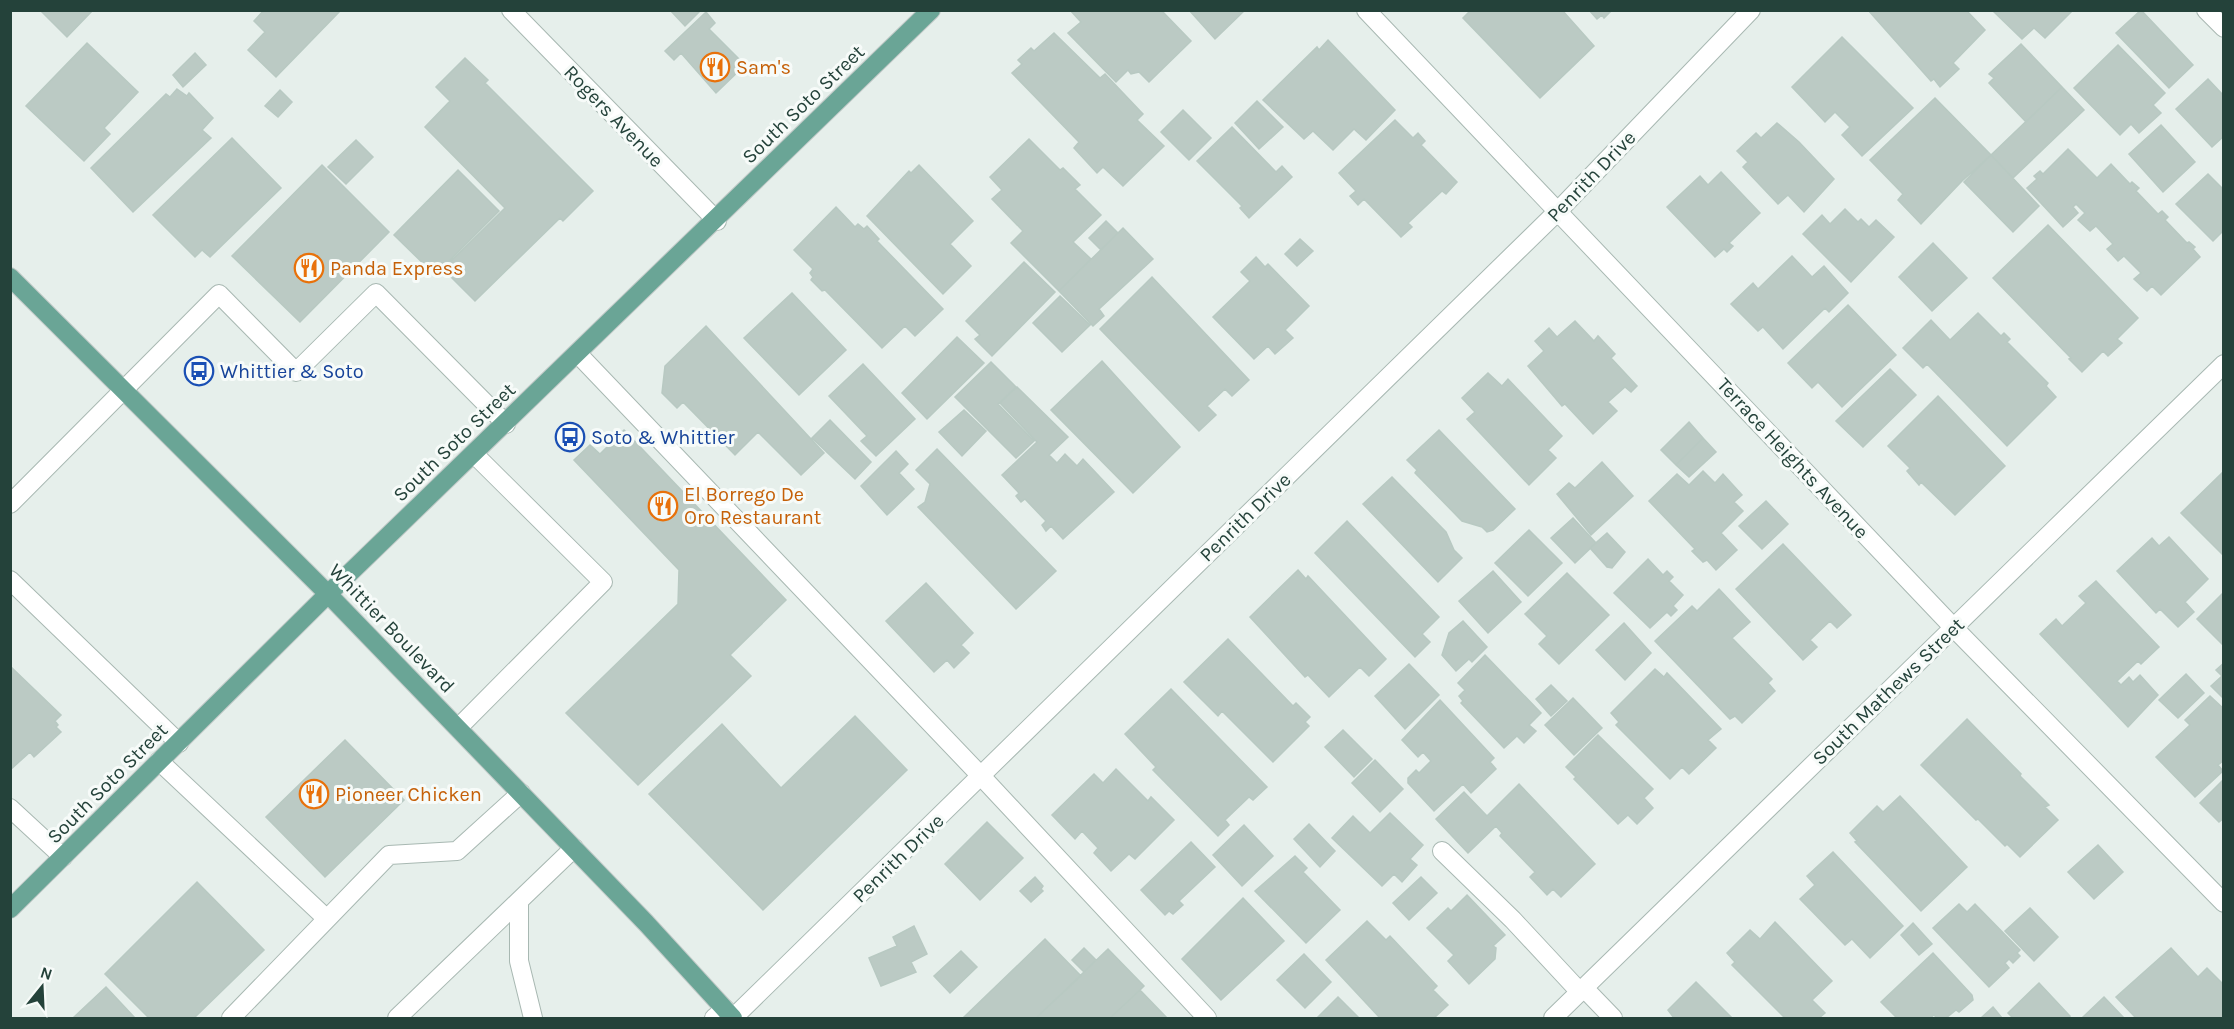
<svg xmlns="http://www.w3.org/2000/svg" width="2234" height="1029" font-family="Karla,sans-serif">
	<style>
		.building { fill: #bbcac4; stroke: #b8c9c2; stroke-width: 1.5 }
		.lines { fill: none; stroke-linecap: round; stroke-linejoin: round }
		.lane-casing { stroke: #a8b8b2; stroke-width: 20 }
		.street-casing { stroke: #a8b8b2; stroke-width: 20 }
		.primary-casing { stroke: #c2cac8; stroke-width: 20 }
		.lane { stroke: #fff; stroke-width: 18 }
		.street { stroke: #fff; stroke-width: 18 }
		.primary { stroke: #6aa596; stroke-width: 18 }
		.labels { text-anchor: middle; stroke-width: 6; stroke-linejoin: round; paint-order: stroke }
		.food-label { font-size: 20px; fill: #c56008; stroke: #f7fbf9; text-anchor: start }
		.street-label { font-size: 20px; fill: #24423a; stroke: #f7fbf9 }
		.transit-label { font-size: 20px; fill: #164399; stroke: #f7fbf9; text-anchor: start }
	</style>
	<rect width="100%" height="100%" fill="#e6efeb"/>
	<path class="building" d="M40 10H93L67 37Z
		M264 10H341L276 77 248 50 265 32 254 21Z
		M670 10H701L685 26Z
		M1070 10H1161L1191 41 1149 82 1139 72 1131 74 1128 70 1116 82 1068 33 1081 22Z
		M1189 10H1245L1215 39Z
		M1471 10H1562L1594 46 1540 98 1463 18Z
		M1589 10H1612L1604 18 1602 15 1597 19Z
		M1868 10H1966L1985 30 1953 63 1959 69 1940 87 1934 79 1931 81Z
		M1992 10H2073L2045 38 2034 28 2022 39Z
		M2141 10 2193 65 2169 88 2116 33Z
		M706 12 715 23 709 29 745 65 716 93 681 53 674 60 665 51Z
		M1054 33 1100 78 1105 74 1143 114 1137 120 1164 146 1123 186 1103 167 1097 173 1074 148 1079 142 1012 73 1022 64 1018 60 1031 48 1034 51Z
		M1842 37 1913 108 1862 156 1842 135 1850 127 1835 112 1825 122 1792 87Z
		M1328 40 1395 110 1366 140 1354 129 1333 150 1313 131 1304 139 1263 100 1317 47 1319 50Z
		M87 43 138 92 104 128 110 134 84 161 26 106Z
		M2021 44 2062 87 2026 122 1989 83 1994 78 1989 74Z
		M2118 45 2165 93 2153 105 2161 113 2139 133 2131 124 2120 135 2074 88Z
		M195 53 206 65 183 87 173 75Z
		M465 58 488 80 485 83 593 191 563 221 560 218 475 301 443 269 505 208 425 127 450 101 436 87Z
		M2208 79 2224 96V136L2212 147 2176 109Z
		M2062 87 2084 110 2013 178 1991 155Z
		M177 89 187 96 189 93 213 118 202 130 211 138 133 212 91 168 166 94 170 97Z
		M280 90 292 102 278 117 265 106Z
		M1935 98 1991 155 1962 181 1921 224 1898 200 1903 194 1870 160Z
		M1257 101 1283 127 1259 149 1235 123Z
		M1183 110 1211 138 1189 160 1161 132Z
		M1395 120 1413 138 1418 133 1425 141 1421 145 1457 182 1446 194 1442 191 1408 223 1412 227 1401 237 1364 199 1358 205 1350 196 1356 191 1339 173Z
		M1777 123 1799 142 1834 179 1804 212 1788 195 1778 204 1743 167 1748 162 1737 151 1756 133 1761 138Z
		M2161 125 2195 162 2163 192 2129 154Z
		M1232 127 1276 172 1282 166 1292 177 1249 218 1240 208 1242 206 1197 161Z
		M232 138 281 188 210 257 202 250 195 257 153 215Z
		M1029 139 1060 170 1063 168 1080 185 1075 189 1101 215 1073 242 1091 259 1059 291 1011 243 1023 231 992 199 1002 190 990 177Z
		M356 140 373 157 346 184 328 167Z
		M2068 149 2097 178 2111 164 2130 184 2132 182 2139 188 2136 191 2158 214 2162 211 2168 217 2165 220 2187 243 2189 242 2195 247 2193 249 2200 257 2161 295 2152 286 2147 291 2134 279 2141 273 2124 256 2118 261 2107 249 2113 244 2096 226 2090 231 2078 220 2085 213 2076 204 2073 207 2078 213 2063 227 2027 188 2037 179 2034 176 2040 171 2043 174Z
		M1991 155 2039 206 2013 232 1964 182Z
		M322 165 389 232 300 322 232 256Z
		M919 165 973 221 950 244 971 266 943 294 867 216 909 171 911 173Z
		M458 170 499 211 435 275 394 235Z
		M1721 172 1760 213 1729 243 1733 246 1727 252 1724 249 1715 257 1667 207 1700 176 1708 185Z
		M2208 174 2224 190V230L2213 241 2176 204Z
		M836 207 855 227 858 224 864 229 867 226 879 239 877 241 943 309 915 336 905 326 882 348 825 290 822 291 811 280 813 277 810 273 813 269 794 250Z
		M1845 209 1858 222 1861 219 1869 227 1876 220 1894 237 1851 282 1803 234 1822 215 1830 224Z
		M1106 221 1118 233 1101 250 1089 238Z
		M2048 225 2138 318 2117 339 2122 343 2108 356 2103 351 2082 372 2069 359 2071 358 1993 278Z
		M1123 228 1153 259 1099 309 1104 316 1093 326 1059 291Z
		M1300 239 1313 251 1297 266 1285 254Z
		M1933 243 1967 278 1932 311 1899 277Z
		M1792 256 1812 277 1824 266 1848 293 1829 312 1825 308 1783 349 1763 327 1758 331 1731 304 1753 283 1758 289Z
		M1256 257 1265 267 1268 264 1309 306 1285 330 1293 338 1275 354 1268 346 1254 359 1213 317 1250 281 1241 272Z
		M1024 262 1055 292 992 356 975 339 980 335 966 321Z
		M1152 277 1249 380 1232 396 1225 389 1207 406 1216 415 1199 431 1100 329Z
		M792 293 846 350 799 395 744 338Z
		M1060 296 1090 325 1062 352 1033 323Z
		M1848 305 1896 355 1842 407 1818 382 1812 388 1788 363Z
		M1978 313 2001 336 2004 333 2010 339 2007 342 2048 383 2046 386 2056 397 2007 446 1927 364 1923 368 1903 348 1931 320 1950 340Z
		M1575 321 1594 341 1598 336 1615 354 1611 358 1637 386 1631 392 1625 387 1608 402 1617 411 1593 434 1565 404 1562 406 1528 366 1544 351 1535 341 1549 328 1557 337Z
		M706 326 824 453 801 475 758 432 735 455 683 402 677 408 662 393 665 366Z
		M957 337 984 363 927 419 902 393Z
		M1102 361 1180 447 1133 493 1051 410Z
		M991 362 1016 387 998 404 1034 441 1016 458 955 397Z
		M863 364 915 419 876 456 861 441 867 436 829 396Z
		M1890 369 1916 395 1863 447 1836 421Z
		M1488 373 1502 386 1508 379 1562 436 1548 450 1556 458 1529 485 1467 419 1475 412 1462 398Z
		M1017 387 1068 437 1049 455 1057 463 1065 454 1077 466 1083 459 1114 492 1063 539 1051 526 1046 531 1042 525 1046 521 1025 499 1021 502 1016 496 1019 493 1002 475 1037 442 1000 403Z
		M1938 396 2005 466 1955 515 1921 482 1919 485 1907 471 1910 468 1888 446Z
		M964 410 986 431 962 456 939 432Z
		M830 420 871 462 855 479 812 438Z
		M1689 422 1703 438 1676 465 1661 450Z
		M624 430 786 600 730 655 751 676 638 785 566 713 678 604 679 570 574 460 590 445 600 454Z
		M1439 430 1515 509 1493 530 1487 532 1482 527 1462 521 1415 473 1417 470 1407 460Z
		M1703 438 1716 452 1689 477 1676 465Z
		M937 449 1056 571 1016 609 918 507 925 502 930 484 916 470Z
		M896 451 908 464 899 473 914 489 887 515 861 486Z
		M1602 462 1633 496 1591 535 1557 494 1569 483 1575 488Z
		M1703 471 1715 483 1723 474 1742 495 1734 502 1743 511 1721 533 1737 550 1716 570 1707 560 1703 562 1692 551 1695 549 1649 501 1677 474 1689 485Z
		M2224 471V556L2181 513Z
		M1392 477 1446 532 1454 550 1462 558 1438 582 1363 504Z
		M1766 501 1788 524 1762 549 1739 526Z
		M1573 518 1596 543 1575 563 1551 538Z
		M1347 521 1439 617 1422 634 1430 642 1415 657 1315 553Z
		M1529 530 1562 563 1528 596 1495 563Z
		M1607 533 1625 552 1612 568 1607 567 1590 548Z
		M2169 537 2208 579 2185 602 2194 612 2178 627 2160 609 2156 613 2117 571 2152 538 2159 546Z
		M1783 544 1851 615 1837 628 1830 621 1810 640 1817 647 1803 660 1736 589Z
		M1648 559 1663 575 1667 571 1673 577 1669 581 1683 595 1673 606 1677 610 1671 616 1667 612 1650 628 1614 593Z
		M1298 570 1306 579 1308 576 1386 659 1369 676 1360 667 1329 697 1308 675 1305 677 1250 617Z
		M1493 571 1521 602 1488 633 1459 601Z
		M1567 573 1609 615 1559 664 1539 644 1547 636 1525 614Z
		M2096 581 2159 647 2141 664 2138 661 2117 681 2121 685 2129 677 2133 682 2140 675 2158 695 2128 727 2040 634 2056 619 2062 626 2086 603 2079 596Z
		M926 583 973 633 961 645 969 653 954 668 947 660 934 672 886 621Z
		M1719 589 1750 622 1732 638 1772 679 1768 683 1775 691 1742 723 1735 716 1730 719 1655 641 1692 606 1697 611Z
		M2224 592V646L2197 619Z
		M1463 621 1487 647 1472 662 1469 659 1456 671 1442 655 1449 633Z
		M1624 623 1651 653 1625 680 1596 650Z
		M1228 639 1293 706 1296 703 1310 717 1305 722 1309 726 1273 762 1222 711 1218 716 1184 682Z
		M1485 655 1541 713 1529 725 1536 731 1524 743 1517 736 1504 748 1461 703 1463 701 1459 696 1465 690 1458 683Z
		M2224 663V699L2211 686 2222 676 2216 670Z
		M1409 664 1439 695 1405 729 1375 696Z
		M10 666 61 715 55 721 58 725 56 727 61 732 34 757 30 752 10 770Z
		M1655 669 1664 677 1667 673 1721 729 1708 740 1716 748 1689 774 1682 767 1670 779 1616 725 1619 722 1611 713Z
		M2186 674 2204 693 2178 718 2159 700Z
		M1551 685 1567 701 1551 716 1536 699Z
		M1171 689 1267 787 1253 800 1249 797 1225 820 1229 825 1218 836 1153 770 1156 767 1125 734Z
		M2210 696 2224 709V760L2218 765 2223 771 2195 797 2156 757 2190 725 2185 720Z
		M1573 698 1602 728 1574 755 1545 725Z
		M1440 700 1494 758 1490 762 1496 769 1471 793 1463 784 1434 811 1408 783V778L1416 770 1419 773 1431 761 1423 752 1418 757 1402 740Z
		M855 716 907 770 763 910 649 794 722 724 781 788Z
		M1967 719 2021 774 2020 776 2049 805 2045 807 2058 820 2020 857 2007 844 2005 846 1978 819 1976 820 1921 765Z
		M1343 730 1372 759 1354 777 1325 747Z
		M1598 735 1653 789 1644 798 1653 808 1637 824 1628 815 1618 824 1574 779 1576 777 1566 767Z
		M345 740 404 800 325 877 266 817Z
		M1375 760 1403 789 1380 812 1352 783Z
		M1116 769 1148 801 1151 797 1174 820 1135 859 1129 854 1111 871 1094 853 1098 848 1082 831 1075 839 1052 815 1094 774 1103 783Z
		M2224 779V818L2219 822 2200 803Z
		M1519 784 1595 864 1561 897 1553 889 1547 895 1530 877 1535 872 1500 836 1502 833 1496 826 1468 853 1436 819 1464 792 1487 816Z
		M1900 796 1967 867 1921 911 1855 842 1857 841 1850 833 1877 806 1883 812Z
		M1390 813 1423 845 1410 859 1417 865 1402 882 1394 874 1382 886 1332 838 1353 816 1370 833Z
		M987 822 1023 858 980 900 945 864Z
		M1309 824 1335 851 1320 867 1294 839Z
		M1244 825 1273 856 1242 886 1213 855Z
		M1191 842 1215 867 1179 901 1183 905 1173 914 1169 911 1165 915 1141 890Z
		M2098 845 2123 872 2094 899 2068 872Z
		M1833 852 1903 926 1870 958 1852 939 1845 945 1800 899 1815 885 1807 876Z
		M1295 856 1307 868 1303 872 1340 910 1306 943 1255 891Z
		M1035 877 1043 886 1041 889 1043 891 1031 902 1020 891Z
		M1421 877 1437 893 1409 920 1393 903Z
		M197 882 264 950 194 1018H149L105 974Z
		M1467 895 1505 935 1493 946 1496 948 1495 959 1469 984 1448 961 1454 955 1427 928 1448 908 1451 911Z
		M1243 898 1284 941 1221 1000 1182 959Z
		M1959 904 1967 912 1975 904 2020 950 2017 953 2020 956 2013 963 2009 959 2005 963 2009 968 1989 987 1933 928Z
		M2030 908 2058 937 2034 961 2005 931Z
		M1367 921 1386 940 1390 936 1437 986 1433 990 1448 1005 1434 1018H1380L1326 960Z
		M1775 922 1832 981 1812 1000 1825 1013 1819 1018H1785L1732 965 1735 962 1727 953 1750 930 1760 939Z
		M1913 923 1932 944 1919 955 1901 935Z
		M914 926 927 954 911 962 916 972 881 986 869 958 897 946 893 937Z
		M1045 939 1081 976 1036 1018H963Z
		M1084 948 1096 960 1084 972 1072 960Z
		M2171 948 2198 977 2207 968 2224 985V1018H2136L2116 997Z
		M1108 949 1144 986 1140 990 1110 1018H1036Z
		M961 951 977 967 950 993 934 976Z
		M1933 953 1972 995 1973 1000 1959 1012 1956 1010 1946 1018H1937L1934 1015 1930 1018H1897L1881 1002Z
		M1304 954 1331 982 1305 1008 1277 980Z
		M1696 982 1732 1018H1674L1668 1010Z
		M2039 983 2070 1016 2067 1018H2013L2008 1013Z
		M106 987 135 1018H73Z
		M1140 990 1167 1018H1110Z
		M1338 997 1359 1018H1317Z
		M2104 997 2124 1018H2082Z
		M1993 1007 2002 1018H1981Z"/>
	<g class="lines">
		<g class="lane-casing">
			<path id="lane" d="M578 354 981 776 1207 1018
				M10 504 219 294 296 372 376 293 506 424
				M10 580 179 743
				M458 728 603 582 474 454
				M159 761 327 919
				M10 808 63 857
				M1442 851 1513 920 1580 992
				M519 901V961L533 1018
				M1584 988 1613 1018
				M231 1018 389 855 457 851 521 793
				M397 1018 574 848
				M714 1018 725 1009"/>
		</g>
		<g class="street-casing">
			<path id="street" d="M511 10 717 221
				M1366 10 1953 627 2224 903
				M2206 10 2224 28
				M733 1018 1559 210 1751 10
				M1553 1018 2224 364"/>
		</g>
		<g class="primary-casing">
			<path id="primary" d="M10 277 328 594 646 923 733 1018
				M10 909 328 594 931 10"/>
		</g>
		<use href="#lane" class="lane"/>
		<use href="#street" class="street"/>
		<use href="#primary" class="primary"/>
	</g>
	<defs>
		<g id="restaurant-ring" transform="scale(1.5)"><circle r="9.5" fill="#f7fbf9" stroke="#e8710a" stroke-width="1.5"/><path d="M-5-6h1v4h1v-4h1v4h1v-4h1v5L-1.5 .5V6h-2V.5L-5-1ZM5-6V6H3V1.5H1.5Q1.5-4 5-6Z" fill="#e8710a"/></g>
		<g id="bus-ring" transform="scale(1.5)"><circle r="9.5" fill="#f7fbf9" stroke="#1a4fb4" stroke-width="1.5"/><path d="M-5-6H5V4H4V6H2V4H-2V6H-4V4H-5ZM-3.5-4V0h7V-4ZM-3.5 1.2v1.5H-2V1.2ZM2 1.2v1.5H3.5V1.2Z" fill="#1a4fb4"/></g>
	</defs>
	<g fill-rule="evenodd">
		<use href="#restaurant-ring" x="715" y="67"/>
		<use href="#restaurant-ring" x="309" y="268"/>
		<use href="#bus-ring" x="199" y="371"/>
		<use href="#bus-ring" x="570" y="437"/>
		<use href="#restaurant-ring" x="663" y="506"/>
		<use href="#restaurant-ring" x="314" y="794"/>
	</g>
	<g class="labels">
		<g class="food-label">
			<text x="736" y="74">Sam's</text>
			<text x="330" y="275">Panda Express</text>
			<text x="684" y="501">El Borrego De<tspan x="684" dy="23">Oro Restaurant</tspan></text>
			<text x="335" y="801">Pioneer Chicken</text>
		</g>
		<g class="street-label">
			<text transform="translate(803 104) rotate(-44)" y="7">South Soto Street</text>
			<text transform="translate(614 116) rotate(46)" y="7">Rogers Avenue</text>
			<text transform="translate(1591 176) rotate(-46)" y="7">Penrith Drive</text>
			<text transform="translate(454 442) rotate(-44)" y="7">South Soto Street</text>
			<text transform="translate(1793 458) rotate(47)" y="7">Terrace Heights Avenue</text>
			<text transform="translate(1245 517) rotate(-44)" y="7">Penrith Drive</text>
			<text transform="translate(392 628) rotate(46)" y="7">Whittier Boulevard</text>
			<text transform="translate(1888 691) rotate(-44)" y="7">South Mathews Street</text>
			<text transform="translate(107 783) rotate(-45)" y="7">South Soto Street</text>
			<text transform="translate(898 858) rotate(-44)" y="7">Penrith Drive</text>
		</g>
		<g class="transit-label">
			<text x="220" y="378">Whittier &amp; Soto</text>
			<text x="591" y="444">Soto &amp; Whittier</text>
		</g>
	</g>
	<rect width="2234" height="1029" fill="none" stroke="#24423a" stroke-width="24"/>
	<g transform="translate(42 987) rotate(18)" stroke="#f7fbf9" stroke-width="4.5" paint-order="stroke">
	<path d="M0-4.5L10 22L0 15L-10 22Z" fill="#24423a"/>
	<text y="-9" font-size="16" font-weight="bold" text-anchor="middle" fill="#24423a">N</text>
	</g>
</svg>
